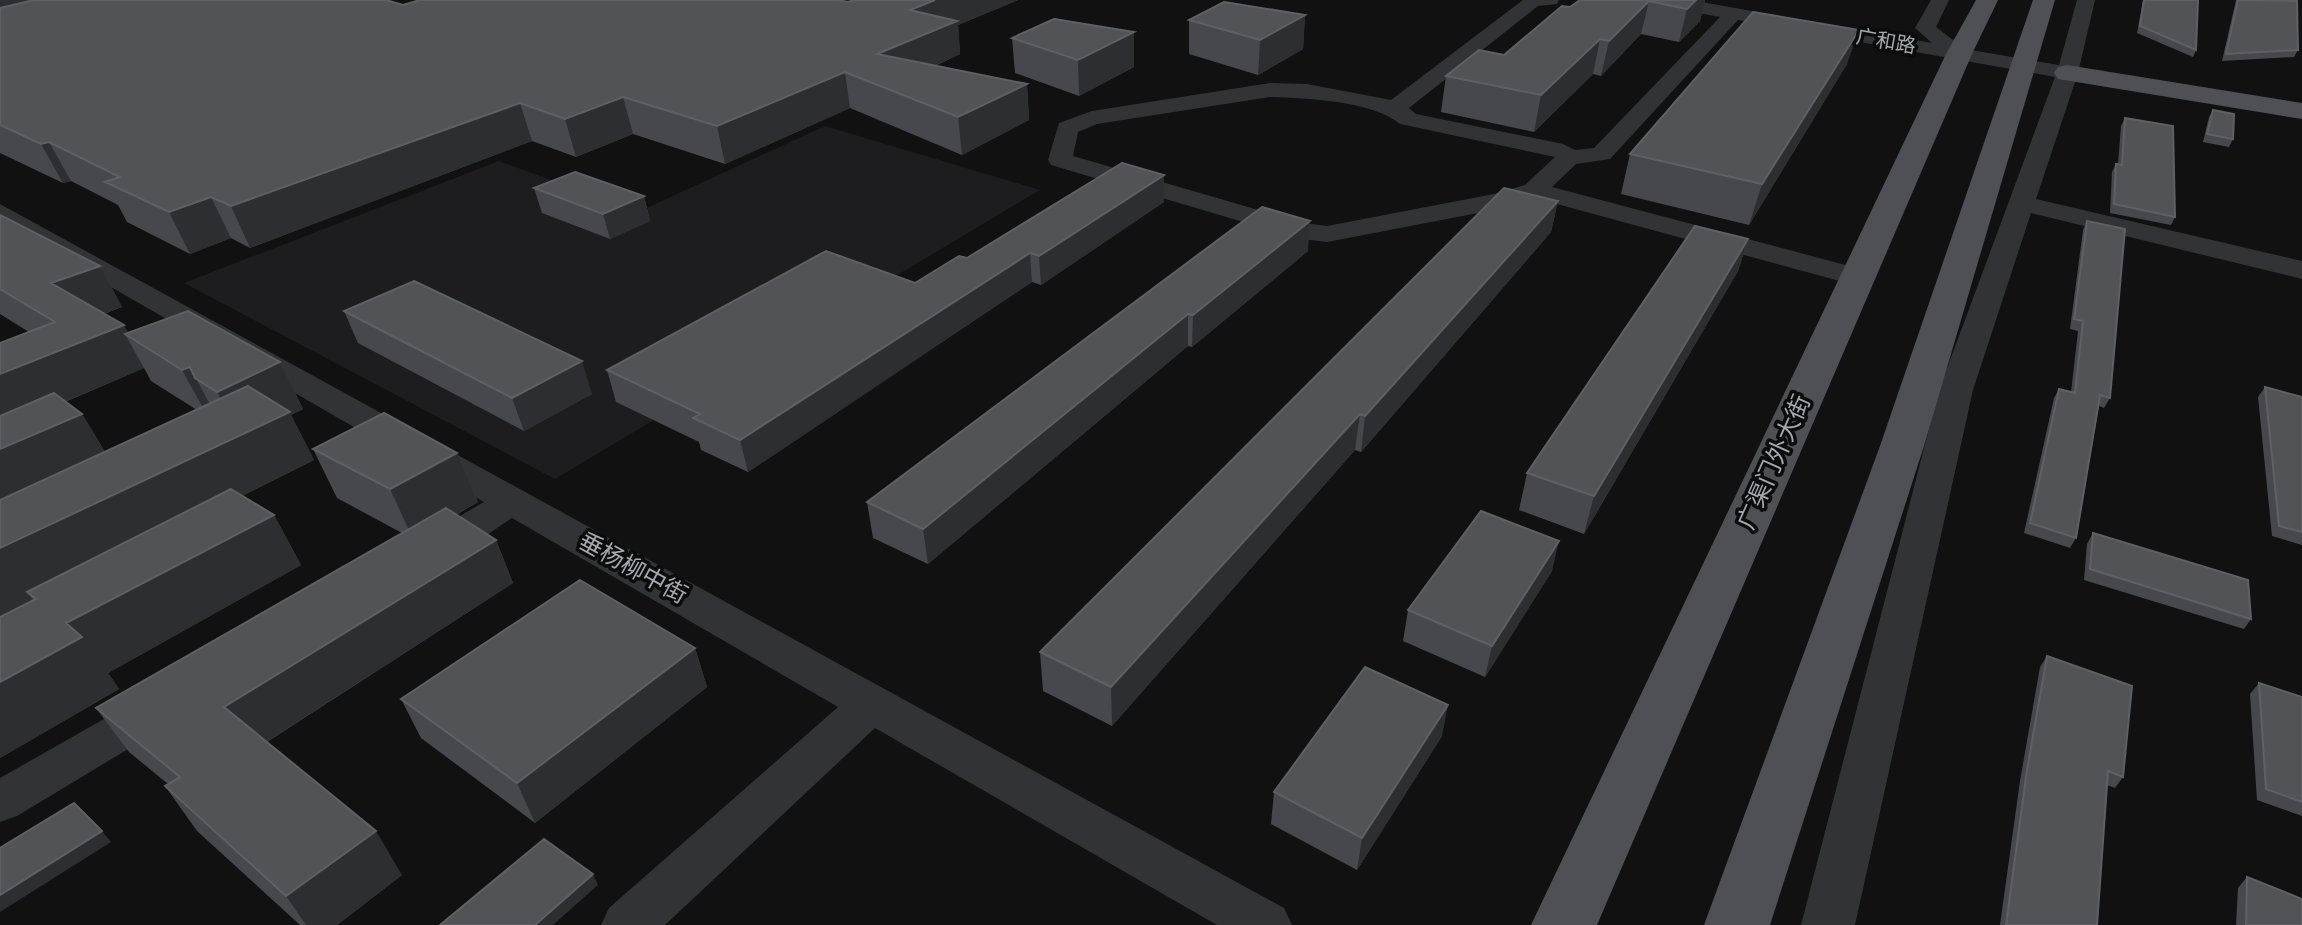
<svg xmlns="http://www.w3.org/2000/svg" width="2302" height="925" font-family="Cabin,'Noto Sans SC',sans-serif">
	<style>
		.built { fill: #1d1d1f }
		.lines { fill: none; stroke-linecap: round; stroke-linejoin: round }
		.minor { fill: #323337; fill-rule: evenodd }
		.major { fill: #4f5055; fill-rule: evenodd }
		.wall { fill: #47484d; fill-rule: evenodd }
		.shaded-wall { fill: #2d2e31 }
		.building { fill: #515357; stroke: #5e6065; stroke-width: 2 }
		.labels { text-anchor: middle; stroke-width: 7; stroke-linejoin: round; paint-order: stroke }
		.far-street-label { font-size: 20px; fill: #a4a8b1; stroke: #0c0c0d }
		.street-label { font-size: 24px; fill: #a4a8b1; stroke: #0c0c0d }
	</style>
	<rect width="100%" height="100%" fill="#111112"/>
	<path class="built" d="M825 126 1040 190 555 479 184 283 499 161 638 212Z"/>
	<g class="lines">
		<path class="minor" d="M1523 0H1559L1557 4 1538 6 1409 108 1416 114 1563 144 1575 150 1594 148 1720 17 1658 6 1649 0H1690L1932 43 1915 28 1931 0H1949L1936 27 1965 49 2059 65 2077 0H2095L2078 73 2036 199 2302 261V279L2031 213 1973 390 1855 925H1801L1939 390 2055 77 1738 20 1610 159 1576 164 1552 187 1868 271 1873 277 1868 283 1858 286 1535 198 1499 209 1327 242 1301 239 1051 165 1048 160 1059 123 1092 111 1270 83 1307 84 1391 100ZM1270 97C1306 98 1373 101 1400 124L1555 157 1525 185 1494 194 1327 226 1303 223 1073 156 1078 132 1097 124Z
			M0 204 1284 908 1292 925H1217L875 728 665 925H601L609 908 838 707 512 518C485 535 448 569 415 560L409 551 415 542 484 502 0 223Z
			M157 693 173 698 180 710 173 722 17 816 0 822V778L141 698Z"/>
		<path class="major" d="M1976 0H1998L1972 54 1597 925H1531L1946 54Z
			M2033 0H2055L1924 446 1770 925H1704L1880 446Z
			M2067 65 2302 103V119L2058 79 2054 73 2058 67Z"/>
	</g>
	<path class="wall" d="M0 0 403 5 848 2 854 0H1018L958 25 960 54 935 66 1027 84 1029 120 962 155 850 108 725 164 633 134 576 157 532 141 250 248 231 238 190 254 127 222 118 205 71 181 63 183 0 153Z
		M1580 0H1705L1700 21 1679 42 1641 34 1601 76 1593 74 1534 132 1441 112 1446 76 1504 55Z
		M2143 0H2198L2196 50 2193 57 2137 33Z
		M2236 0H2291L2298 50 2294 57 2222 61Z
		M1305 15 1303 49 1258 75 1189 54V20Z
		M1012 38 1134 67 1079 96 1015 73Z
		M1847 64 1749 225 1621 194 1630 154Z
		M2213 110 2233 139 2229 147 2203 142 2209 117Z
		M2125 118 2175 217 2171 225 2110 213 2112 172 2116 164H2118L2121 126Z
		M1164 175V202L1041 285 1032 282 748 472 701 450 699 442 616 402 607 370 915 283 967 258Z
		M534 188 644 196 650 221 610 239 542 213Z
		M1558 201 1551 232 1361 452 1355 450 1112 726 1043 691 1040 652Z
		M1262 207 1308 251 1192 347 1188 346 928 564 873 538 867 502Z
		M0 215 100 266 122 307 104 314 128 333 280 362 303 409 291 415 314 460 242 496 274 515 301 565 108 673 119 689 0 758 29 332 0 314ZM144 368 151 381 197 410 105 452 82 414 65 402Z
		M2087 221 2110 398 2104 408 2099 406 2076 538 2070 548 2024 533 2054 398 2059 389 2071 392 2078 331 2070 329 2083 230Z
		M1748 239 1738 271 1584 534 1519 510 1527 473Z
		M344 311 592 394 524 431 358 343Z
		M2265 387 2302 397V545L2272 536 2258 397Z
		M313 449 457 453 478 502 456 515 496 540 513 583 267 742 402 875 337 925H300L197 831 165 786 168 784 129 752 96 708 402 533 337 498Z
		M2093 533 2251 619 2244 629 2084 580 2087 544Z
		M1552 571 1485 677 1403 641 1408 610Z
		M695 648 707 687 535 823 421 738 401 699Z
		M2047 656 2123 777 2115 788 2107 785 2097 925H2000L2020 781 2040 667Z
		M2259 683 2302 697V816L2257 800 2250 694Z
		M1442 736 1357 870 1271 824 1274 792Z
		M2247 877 2302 925H2236L2238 888Z"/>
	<path class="shaded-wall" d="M0 0H114L0 28Z
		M935 0H1018L958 25 960 54 886 88 877 54 910 10Z
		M1696 0H1705L1700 21 1679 42 1687 9Z
		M1649 1 1641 34 1601 76 1609 41Z
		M1305 15 1303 49 1258 75 1260 40Z
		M1859 30 1847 64 1749 225 1762 184Z
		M1134 32V67L1079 96 1078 60Z
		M1600 39 1593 74 1534 132 1541 95Z
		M845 72 850 108 725 164 717 126Z
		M1027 84 1029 120 962 155 958 117Z
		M623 97 633 134 576 157 565 119Z
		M520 103 532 141 250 248 231 206Z
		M49 142 71 181 63 183 41 144Z
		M1164 175V202L1041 285 1039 256Z
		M644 196 650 221 610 239 603 214Z
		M211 197 231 238 190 254 169 212Z
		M1558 201 1551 232 1361 452 1365 416Z
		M1310 221 1308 251 1192 347 1193 315Z
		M1748 239 1738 271 1584 534 1594 496Z
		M1030 253 1032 282 748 472 740 440Z
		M100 266 122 307 76 324 51 283Z
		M1188 314V346L928 564 923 529Z
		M124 325 131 338 125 334 144 368 0 429V374Z
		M582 361 592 394 524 431 512 398Z
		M280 362 303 409 291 415 314 460 36 599 27 592 34 601 0 618V548L240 435 217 392Z
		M190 367 215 414 208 417 182 370Z
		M82 414 111 462 0 513V449Z
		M1360 414 1355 450 1112 726 1111 687Z
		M457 453 478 502 413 539 390 489Z
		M274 515 301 565 108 673 119 689 0 758V682L66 623Z
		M496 540 513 583 252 751 224 707Z
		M1559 541 1552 571 1485 677 1492 646Z
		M695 648 707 687 535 823 517 783Z
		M1448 705 1442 736 1357 870 1362 838Z
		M102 831 111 842 0 912V895Z
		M376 831 402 875 337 925H306L286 896Z
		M593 874 598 885 553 925H535Z"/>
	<path class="building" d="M34 0H386L403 5 420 0H838L848 2 854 0H935L910 10 957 21 877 54 1027 84 958 117 845 72 717 126 623 97 565 119 520 103 231 206 211 197 169 212 105 182 120 177 49 142 41 144 0 125V8Z
		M1580 0H1696L1687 9 1649 1 1609 41 1600 39 1541 95 1446 76 1479 50 1504 55 1562 6 1570 7Z
		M2144 0H2198L2196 50 2140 26Z
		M2238 0 2297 1 2298 50 2226 54Z
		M1224 2 1305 15 1260 40 1189 20Z
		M1753 12 1859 30 1762 184 1630 154Z
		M1054 19 1134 32 1078 60 1012 38Z
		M2213 110 2234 114 2233 139 2207 134Z
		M2125 118 2173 126 2175 217 2114 204 2116 164 2122 165Z
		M1122 163 1164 175 1039 256 1030 253 740 440 693 418 700 414 607 370 826 251 915 283 959 256 967 258Z
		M575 172 644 196 603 214 534 188Z
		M1504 188 1558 201 1365 416 1360 414 1111 687 1040 652Z
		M1262 207 1310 221 1193 315 1188 314 923 529 867 502Z
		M0 215 100 266 51 283 124 325 0 374V343L55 322 0 289Z
		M2087 221 2125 229 2110 398 2100 395 2076 538 2030 523 2059 389 2075 393 2083 321 2074 319Z
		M1695 226 1748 239 1594 496 1527 473Z
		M414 281 582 361 512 398 344 311Z
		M188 311 280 362 217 392 195 378 190 367 182 370 125 334Z
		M248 386 290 412 0 548V500Z
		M2265 387 2302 397V532L2279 526Z
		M54 393 82 414 0 449V416Z
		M384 413 457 453 390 489 313 449Z
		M231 489 274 515 66 623 82 637 0 682V617L36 599 27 592Z
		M446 508 496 540 224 707 376 831 286 896 165 786 180 777 96 708Z
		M1481 511 1559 541 1492 646 1408 610Z
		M2093 533 2248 580 2251 619 2090 569Z
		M580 580 695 648 517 783 401 699Z
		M2047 656 2132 686 2123 777 2108 771 2097 925H2006L2027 770Z
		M1365 667 1448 705 1362 838 1274 792Z
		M2259 683 2302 697V802L2266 789Z
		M74 803 102 831 0 895V848Z
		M544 839 593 874 535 925H440Z
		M2247 877 2302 899V925H2246Z"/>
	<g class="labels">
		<g class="far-street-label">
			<text transform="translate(1886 41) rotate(10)" y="7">广和路</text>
		</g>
		<g class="street-label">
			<text transform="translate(1774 462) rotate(-66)" y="8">广渠门外大街</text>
			<text transform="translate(633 568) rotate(29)" y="8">垂杨柳中街</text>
		</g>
	</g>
</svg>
